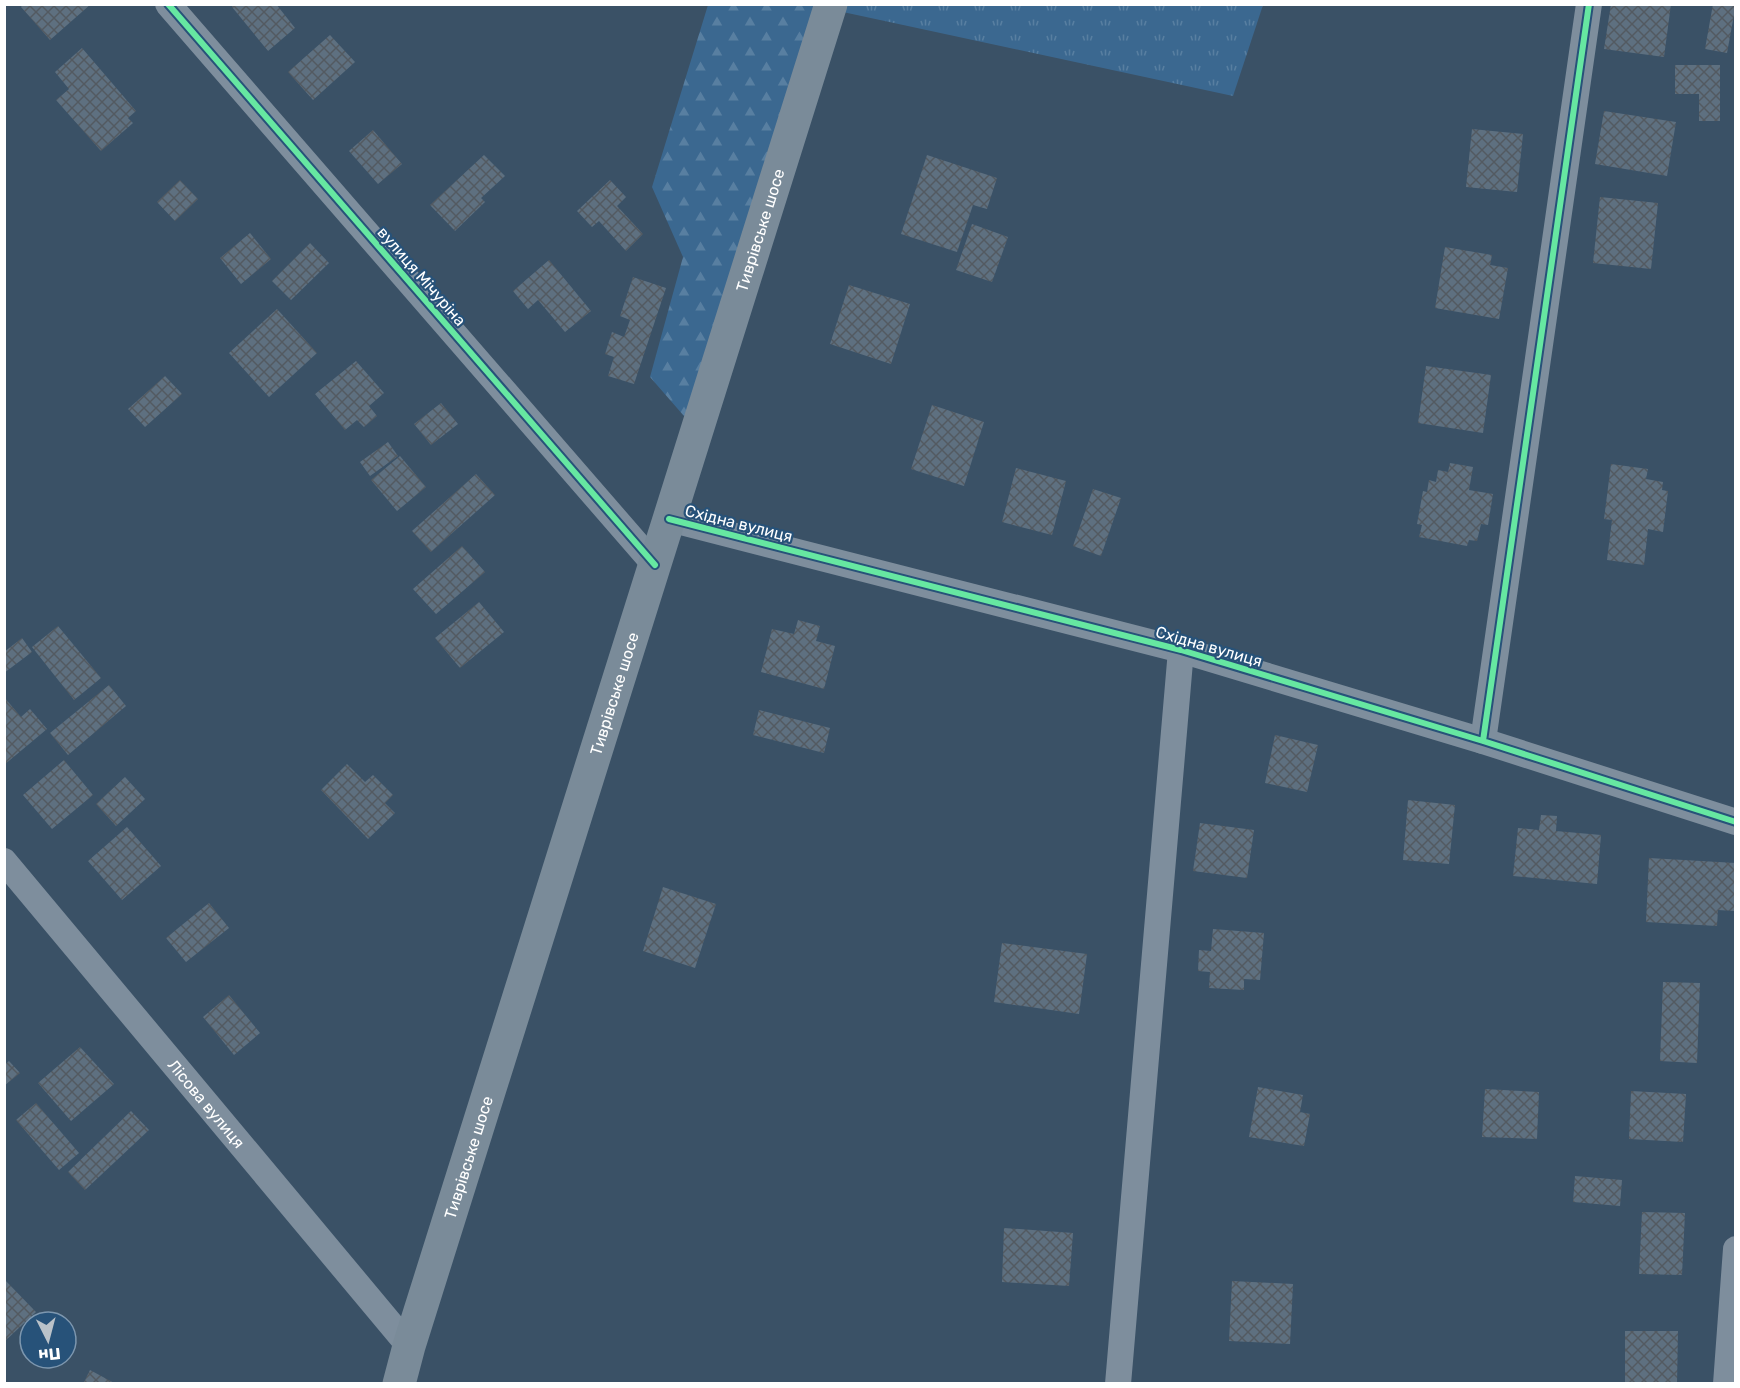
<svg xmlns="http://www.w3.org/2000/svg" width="1740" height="1388" font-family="Rubik,sans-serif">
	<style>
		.grass { fill: url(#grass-tufts) }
		.forest { fill: url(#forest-firs) }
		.building { fill: url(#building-cross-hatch) }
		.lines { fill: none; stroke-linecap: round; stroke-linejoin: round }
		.street { stroke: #7e8e9d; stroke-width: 26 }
		.secondary { stroke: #7a8b99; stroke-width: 33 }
		.cycleway-casing { stroke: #275279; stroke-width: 10 }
		.cycleway { stroke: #66e7a1; stroke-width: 6 }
		.labels { text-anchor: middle; stroke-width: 4.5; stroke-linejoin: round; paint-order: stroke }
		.street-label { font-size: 16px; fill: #fff; stroke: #275279 }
	</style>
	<defs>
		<pattern id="grass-tufts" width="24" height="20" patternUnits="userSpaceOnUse" patternTransform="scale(1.5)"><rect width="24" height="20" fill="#3b6890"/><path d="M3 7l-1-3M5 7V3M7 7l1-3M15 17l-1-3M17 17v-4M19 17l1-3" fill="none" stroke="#587fa1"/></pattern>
		<pattern id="forest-firs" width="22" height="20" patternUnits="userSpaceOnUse" patternTransform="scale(1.5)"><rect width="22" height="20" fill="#3b6890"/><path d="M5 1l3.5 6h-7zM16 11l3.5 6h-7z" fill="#587fa1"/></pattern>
		<pattern id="building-cross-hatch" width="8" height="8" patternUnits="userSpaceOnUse" patternTransform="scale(1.5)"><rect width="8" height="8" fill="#5e7080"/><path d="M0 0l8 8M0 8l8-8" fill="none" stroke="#535a61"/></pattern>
	</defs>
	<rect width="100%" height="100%" fill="#3a5166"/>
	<path class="grass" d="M831 4 1263 5 1233 96 829 9Z"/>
	<path class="forest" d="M708 5H831L697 431 650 377 683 257 652 187Z"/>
	<path class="building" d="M23 4H91L50 40 21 7Z
		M234 4H276L295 28 268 51 232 7Z
		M1611 4H1671L1664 57 1604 49Z
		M1713 4H1736L1727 53 1705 49Z
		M330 35 355 62 313 100 288 72Z
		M82 48 136 111 128 118 133 123 101 151 56 100 69 89 55 72Z
		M1675 65H1720V121H1699V94H1675Z
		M1604 111 1676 122 1667 176 1595 164Z
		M1472 129 1523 134 1517 192 1466 187Z
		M373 130 402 164 378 184 349 151Z
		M484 155 505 176 481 198 485 202 455 231 430 205Z
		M927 155 997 178 987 209 973 205 957 252 901 234Z
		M180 180 198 199 175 221 157 202Z
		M610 180 626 197 617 206 643 234 626 251 599 221 592 227 577 211Z
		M1600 197 1658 203 1651 269 1593 263Z
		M972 224 1008 237 992 282 956 270Z
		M250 233 271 259 241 284 220 258Z
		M310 243 329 263 291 300 272 281Z
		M1445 247 1492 255 1490 265 1508 268 1499 319 1435 308Z
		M549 260 591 311 565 332 538 300 528 309 513 291Z
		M633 277 666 288 634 384 608 376 614 357 605 354 612 332 624 337 630 320 620 316Z
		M849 285 910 304 891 364 830 344Z
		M277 309 317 353 269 397 229 353Z
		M356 361 384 393 369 406 377 416 364 427 357 420 345 430 315 394Z
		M1426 366 1491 375 1483 433 1418 423Z
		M165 376 182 394 145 427 128 409Z
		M441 403 458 424 431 445 414 424Z
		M932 405 984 422 964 486 911 469Z
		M388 442 398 456 370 476 360 462Z
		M400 456 426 487 397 511 371 480Z
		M1450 463 1473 467 1469 490 1493 494 1488 525 1481 524 1477 541 1469 540 1467 546 1419 537 1422 525 1417 524 1423 491 1427 492 1429 480 1436 482 1438 470 1448 472Z
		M1611 464 1648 469 1646 479 1663 482 1662 490 1668 491 1663 532 1648 529 1644 565 1607 560 1612 520 1604 519Z
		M1016 468 1066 481 1052 535 1002 522Z
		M476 474 495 495 431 552 412 531Z
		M1093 489 1121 498 1101 556 1073 546Z
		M462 546 485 572 436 614 413 589Z
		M479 602 504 632 460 668 435 638Z
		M798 620 820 626 816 641 835 646 824 689 761 672 772 629 794 634Z
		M58 626 101 678 74 700 32 647Z
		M22 638 32 652 4 673V652Z
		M109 685 126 706 68 755 50 733Z
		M4 697 21 717 30 709 47 729 4 765Z
		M759 710 830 728 824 753 753 735Z
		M1275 735 1318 745 1307 792 1265 783Z
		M64 760 93 795 52 829 23 795Z
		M347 764 365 782 373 775 393 795 385 803 395 813 368 839 321 790Z
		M125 777 145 799 116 826 96 804Z
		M1408 800 1455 805 1449 864 1403 860Z
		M1541 815 1557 816 1556 831 1601 835 1597 884 1513 876 1518 828 1539 830Z
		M1200 823 1254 830 1247 878 1193 871Z
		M127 827 161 866 122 900 88 861Z
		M1649 858 1736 863 1734 911 1718 910 1717 926 1646 922Z
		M663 887 716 904 695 968 643 951Z
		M209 903 229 928 186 962 166 938Z
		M1213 929 1264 933 1260 980 1244 979V990L1209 988 1210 972 1198 971 1199 950 1211 951Z
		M1002 943 1087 954 1079 1014 994 1002Z
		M1663 982 1700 983 1697 1063 1660 1061Z
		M229 995 260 1033 234 1055 203 1017Z
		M80 1047 114 1084 71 1121 38 1083Z
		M9 1061 20 1073 4 1086V1065Z
		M1258 1087 1303 1095 1300 1112 1310 1114 1304 1146 1249 1137Z
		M1485 1089 1539 1092 1537 1139 1482 1137Z
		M1631 1091 1686 1094 1683 1142 1629 1139Z
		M36 1103 79 1153 59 1170 16 1120Z
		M131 1111 149 1130 85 1190 68 1172Z
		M1575 1176 1622 1180 1620 1206 1573 1202Z
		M1642 1212 1685 1213 1682 1275 1639 1274Z
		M1004 1228 1073 1233 1069 1286 1002 1282Z
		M4 1279 36 1312 4 1342Z
		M1232 1281 1293 1284 1290 1344 1229 1341Z
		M1625 1331H1678L1677 1384H1625Z
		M90 1370 116 1384H83Z"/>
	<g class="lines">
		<g class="street">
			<path d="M168 4 655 565"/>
			<path d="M669 519 1181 650 1483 741 1736 822"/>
			<path d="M1483 741 1589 4"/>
			<path id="s1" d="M4 861 409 1346"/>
			<path d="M1118 1384 1181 650"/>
			<path d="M1726 1384 1736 1249"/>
		</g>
		<path class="secondary" id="s2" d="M399 1384 409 1346 831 4"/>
		<g class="cycleway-casing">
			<path id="cycleway" d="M168 4 655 565
				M669 519 1181 650 1483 741 1736 822
				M1483 741 1589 4"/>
		</g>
		<use href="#cycleway" class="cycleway"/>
	</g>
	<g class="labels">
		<g class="street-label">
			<text dy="6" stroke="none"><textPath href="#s2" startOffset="1209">Тиврівське шосе</textPath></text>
			<text transform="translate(422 276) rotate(49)" y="6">вулиця Мічуріна</text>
			<text transform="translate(739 523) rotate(14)" y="6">Східна вулиця</text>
			<text transform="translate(1209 646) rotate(16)" y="6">Східна вулиця</text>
			<text dy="6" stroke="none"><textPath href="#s2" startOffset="723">Тиврівське шосе</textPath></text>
			<text dy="6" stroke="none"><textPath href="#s1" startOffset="316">Лісова вулиця</textPath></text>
			<text dy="6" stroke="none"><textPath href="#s2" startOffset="237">Тиврівське шосе</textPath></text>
		</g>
	</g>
	<rect width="1740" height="1388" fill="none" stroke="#ffffff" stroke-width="12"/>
	<g transform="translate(48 1340) rotate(174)"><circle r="28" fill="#275279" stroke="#7d97af" stroke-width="1.5"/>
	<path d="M0-4.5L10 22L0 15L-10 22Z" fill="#bac2c9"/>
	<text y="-9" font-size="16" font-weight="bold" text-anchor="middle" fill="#ffffff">Пн</text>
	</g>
</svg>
